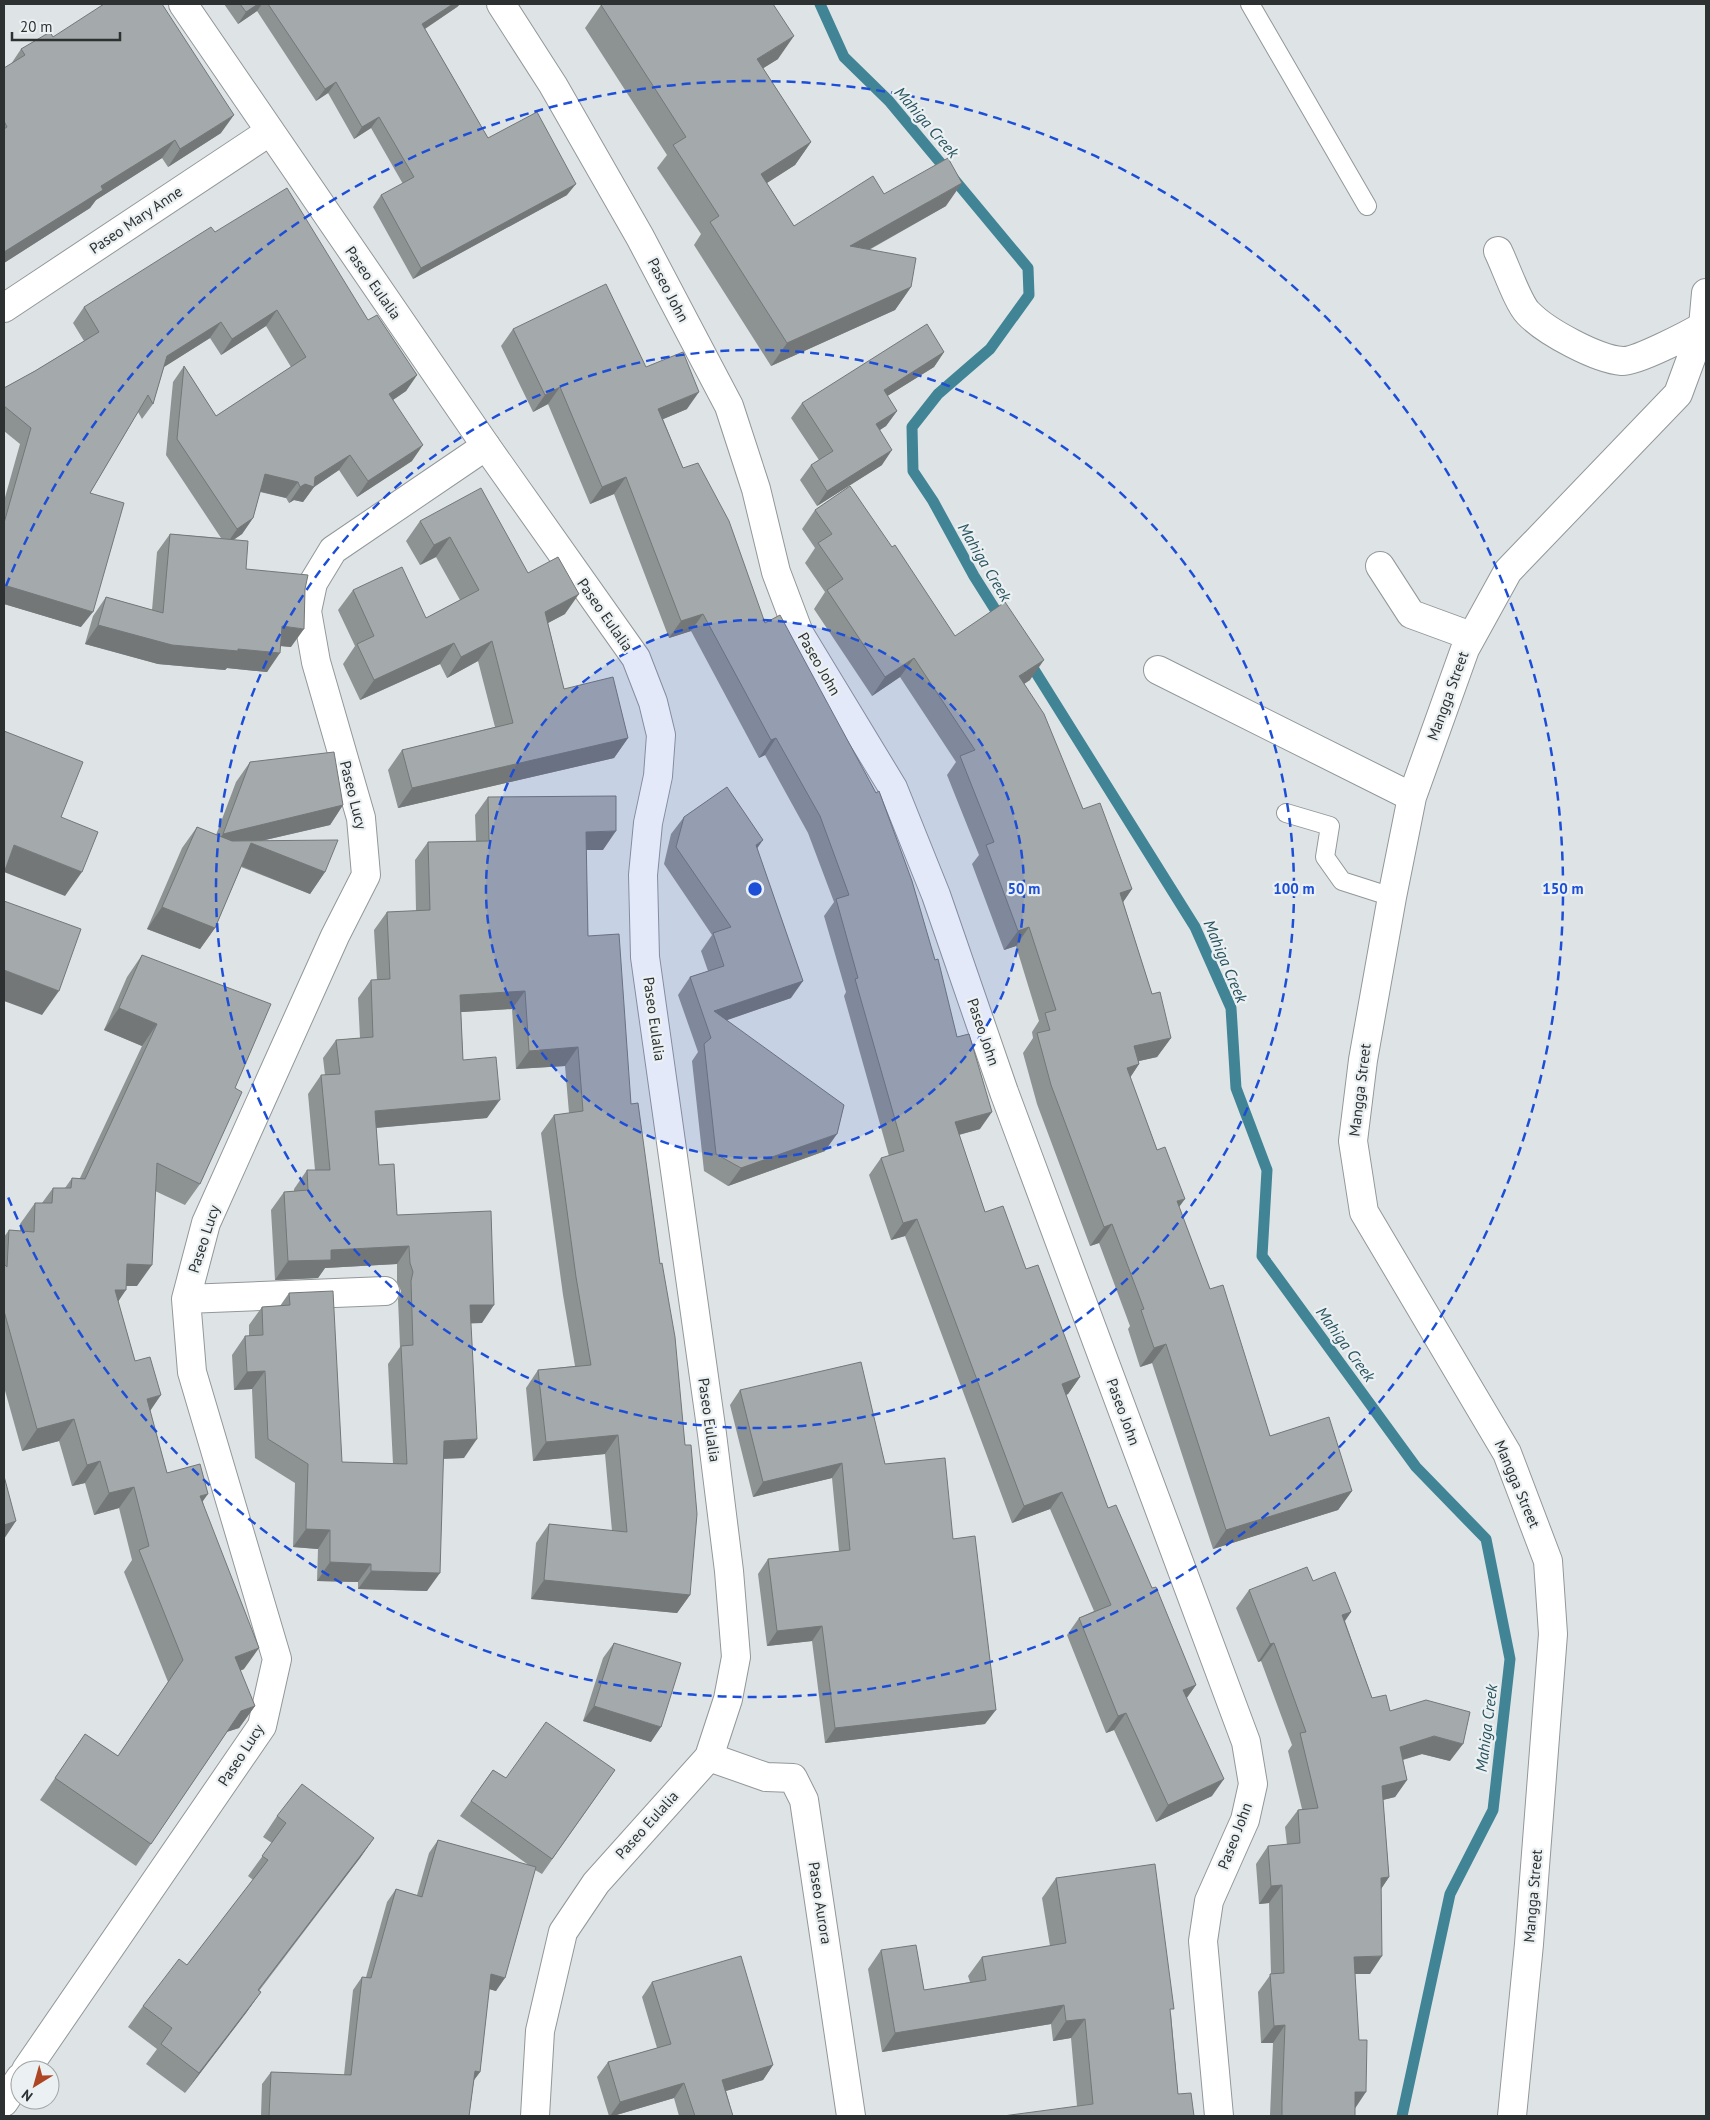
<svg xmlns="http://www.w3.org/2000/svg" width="1710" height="2120" font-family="'PT Sans',sans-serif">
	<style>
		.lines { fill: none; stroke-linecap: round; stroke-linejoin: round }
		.stream { stroke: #408496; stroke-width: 11 }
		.lane-casing { stroke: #929799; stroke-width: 20 }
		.street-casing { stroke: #929799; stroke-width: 30 }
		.secondary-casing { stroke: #929799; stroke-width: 30 }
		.lane { stroke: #fff; stroke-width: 18 }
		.street { stroke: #fff; stroke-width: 28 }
		.secondary { stroke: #fff; stroke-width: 28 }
		.wall { fill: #8d9293 }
		.shaded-wall { fill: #737778 }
		.building { fill: #a4aaab; stroke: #737778 }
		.ring { fill: none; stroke: #1d4ed8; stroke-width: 2.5; stroke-dasharray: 9 6 }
		.labels { text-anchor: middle; stroke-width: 4.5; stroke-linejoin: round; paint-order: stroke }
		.street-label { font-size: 15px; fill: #2e3131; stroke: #ebf1f3 }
		.water-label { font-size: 16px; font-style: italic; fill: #28525d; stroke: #ebf1f3 }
		.centre { fill: #1d4ed8; stroke: #ebf1f3; stroke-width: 2.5 }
		.ring-label { font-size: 15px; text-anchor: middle; font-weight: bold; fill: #1d4ed8; stroke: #ebf1f3; stroke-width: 4.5; stroke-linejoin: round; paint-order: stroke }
	</style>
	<rect width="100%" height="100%" fill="#dee4e6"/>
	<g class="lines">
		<path class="stream" d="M820 4 844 57 889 101 1028 268 1029 295 990 349 938 394 912 427 913 471 933 501 974 576 1003 622
			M1028 660 1195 927 1231 1008 1236 1088 1267 1170 1262 1256 1416 1467 1486 1539 1510 1659 1493 1810 1450 1894 1402 2116"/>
		<g class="lane-casing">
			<path id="lane" d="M1250 4 1367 206
				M1286 813 1330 826 1325 857 1342 881 1392 897"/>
		</g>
		<g class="street-casing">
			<path id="street" d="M501 4 553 85 640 237 729 406 756 489 776 572 799 633 893 788 936 895 1004 1092 1246 1742 1253 1784 1245 1820 1209 1901 1203 1941 1219 2116
				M1498 251C1505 265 1518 303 1528 313 1546 332 1597 359 1622 361 1636 362 1690 334 1703 326
				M4 308 269 132
				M1380 566 1411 614 1471 636
				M1158 670 1412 797
				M186 1299 385 1291
				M709 1757 766 1777 793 1778 804 1800 851 2116
				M26 2070 262 1726 277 1659 192 1372 186 1299 206 1223 335 936 366 875 361 818 316 662 307 611 313 583 333 550 486 446
				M4 2102 20 2078
				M1512 2116 1529 1944 1553 1634 1548 1561 1507 1453 1364 1212 1353 1141 1363 1060 1392 897 1412 797 1465 649 1508 571 1678 394 1703 326 1706 293"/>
		</g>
		<g class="secondary-casing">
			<path id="secondary" d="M183 4 486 446 636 658 653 702 661 735 658 776 648 823 643 875 645 957 712 1434 729 1571 736 1657 728 1699 709 1757 596 1883 563 1932 540 2031 535 2116"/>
		</g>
		<use href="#lane" class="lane"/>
		<use href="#street" class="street"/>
		<use href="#secondary" class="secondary"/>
	</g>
	<path class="wall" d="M224 4H460L457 7 425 29 488 138 567 195 413 279 373 207 381 195 403 184 371 128 354 139 328 93 316 101 257 11 238 24Z
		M601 5 778 59 763 68 811 142 795 165 767 183 794 226 884 194 946 206 869 250 911 287 895 310 771 366 694 245 701 234 657 168 667 155 585 28Z
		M53 37 221 133 168 167 162 158 96 200 90 208 4 263V68L11 64 21 49Z
		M215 232 368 320 417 375 406 391 393 400 412 461 357 497 339 470 314 487 303 502 294 500 289 503 286 498 260 492 253 518 242 534 233 540 246 569 291 647 281 646 267 672 227 668 225 670 158 664 85 644 93 616 106 597 152 610 157 552 170 534 221 538 166 455 173 382 184 366 216 416 291 367 266 326 221 355 210 338 164 367 153 404 142 419 138 412 90 493 81 627 4 604V501L20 444 4 431V388L35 371 84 341 73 323 84 307Z
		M513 329 646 367 687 409 663 419 683 468 765 623 957 1037 980 1129 959 1135 985 1212 1026 1269 1080 1377 1068 1394 1066 1395 1108 1508 1152 1588 1196 1685 1186 1698 1212 1796 1156 1822 1114 1730 1106 1733 1067 1635 1079 1618 1094 1611 1050 1509 1012 1523 905 1236 891 1240 869 1175 881 1158 889 1156 844 996 846 992 824 916 834 902 808 833 765 755 759 758 691 631 669 638 614 494 590 504 548 404 533 412 501 346Z
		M944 352 934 367 887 396 897 411 886 426 879 430 882 465 817 506 800 480 811 465 819 460 791 418 802 403Z
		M815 510 955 636 1030 680 1024 684 1083 809 1132 889 1123 902 1152 994 1171 1038 1157 1057 1139 1061V1064L1130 1077 1157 1150 1210 1289 1270 1436 1352 1491 1338 1510 1213 1549 1152 1363 1140 1367 1128 1329 1130 1326 1099 1243 1090 1246 1037 1104 1023 1053 1033 1038 1032 1032 1039 1021 1016 946 1004 950 972 864 979 855 947 775 956 762 900 677 872 696 814 609 825 592 805 563 815 548 802 529Z
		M420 521 528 573 565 614 548 623 564 689 628 738 614 758 398 808 388 770 402 750 495 727 478 661 447 678 440 664 360 700 343 664 355 646 338 610 353 590 426 618 460 600 436 557 420 565 406 541Z
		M250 762 343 805 330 825 261 841 325 872 310 894 241 867 215 928 200 949 147 929 182 848 197 827 216 835 236 782Z
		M488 797 603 850H586L588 936 631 1104 690 1595 677 1613 531 1599 536 1543 549 1524 612 1531 605 1454 533 1461 526 1388 538 1370 575 1366 563 1295 541 1133 554 1115 569 1113 565 1066 516 1069 512 1009 461 1012 463 1060 487 1118 376 1128 379 1165 397 1215 482 1323H471L464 1458 443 1459 427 1591 358 1589V1582L317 1581 318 1549 293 1547 295 1483 255 1458 252 1389 234 1390 232 1355 245 1336H249V1325L262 1307 280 1306 289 1293 342 1462 393 1464 388 1364 400 1347 398 1299 401 1291 397 1282V1264L325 1268 318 1278 275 1280 271 1210 284 1192 294 1191V1189L307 1170H315L308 1094 321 1075H325L323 1058 336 1040 360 1038 358 998 371 980H377L374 930 387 912 416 911 415 860 428 842 476 841 475 815Z
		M684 817 757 848 791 998 727 1020 825 1151 728 1186 704 1171 692 1061 698 1052 678 995 690 977 708 971 701 951 712 935 664 864 671 834Z
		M142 955 235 1088 200 1184 185 1205 155 1191 137 1286H126L118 1302 135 1361 150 1411 167 1473 203 1502 244 1669 240 1671 255 1706 239 1728 227 1732 136 1866 40 1800 85 1734 118 1756 168 1682 124 1572 132 1560 119 1508 94 1515 85 1483 72 1486 59 1441 22 1451 4 1387V1237L9 1230 20 1231V1224L35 1203H42L53 1188H65L72 1178H80L142 1046 104 1030 127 977Z
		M740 1390 885 1464 953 1539 985 1724 825 1743 812 1641 767 1646 758 1574 768 1559 839 1551 832 1478 753 1497 730 1405Z
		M1313 1581 1351 1612 1345 1621 1372 1698 1390 1711 1450 1761 1422 1754 1403 1760 1407 1780 1395 1797 1383 1800 1389 1877 1381 1889 1370 1974H1355V2116H1270L1273 2043H1261L1258 1992 1271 1974 1269 1903 1259 1904 1256 1864 1268 1846 1287 1845 1285 1827 1298 1810 1302 1809 1288 1751 1292 1745 1261 1661 1258 1662 1236 1608 1249 1590Z
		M614 1643 651 1742 583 1721 603 1658Z
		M493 1770 506 1778 615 1770 542 1874 535 1870 496 1991 489 1989 480 2072 474 2080 469 2116H261L262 2084 271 2072 344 2075 353 1990 362 1977H366L387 1902 396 1889 417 1895 429 1853 438 1840 530 1866 460 1816Z
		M277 1816 374 1838 360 1858 259 1991 261 1992 246 2013 185 2093 146 2064 157 2049 128 2027 143 2006 187 1965 253 1880 248 1876 272 1843 263 1837Z
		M1056 1878 1171 2014 1178 2094 1077 2106 1071 2038 1053 2041 1051 2024 882 2052 868 1969 881 1950 924 1990 970 1982 968 1976 982 1957 1050 1946 1042 1898Z
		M652 1982 773 2065 763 2080 726 2091 733 2116H679L674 2098 613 2116H609L597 2077 608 2062 657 2048 642 1997Z"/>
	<path class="shaded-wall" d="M258 4H262L257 11 238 24 246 12Z
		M453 4H460L457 7 414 36 422 24Z
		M794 36 778 59 741 82 757 59Z
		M336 82 328 93 316 101 325 89Z
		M234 115 221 133 168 167 180 149Z
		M379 117 371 128 354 139 362 127Z
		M175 140 162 158 96 200 90 208 4 263V252L101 186Z
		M811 142 795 165 745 197 761 174Z
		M962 183 946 206 834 269 850 246Z
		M576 184 567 195 413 279 421 268Z
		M911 287 895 310 771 366 787 343Z
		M277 310 266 326 221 355 232 339Z
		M221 322 210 338 156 372 167 356Z
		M944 352 934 367 873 405 884 390Z
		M417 375 406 391 378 410 389 394Z
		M560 387 548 404 533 412 545 395Z
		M699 392 687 409 647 426 658 409Z
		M897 411 886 426 865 440 876 424Z
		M423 445 412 461 357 497 368 481Z
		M892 450 882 465 817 506 827 491Z
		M350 455 339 470 314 487 303 502 294 500 289 503 300 487Z
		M265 474 298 482 286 498 254 490Z
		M626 477 614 494 590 504 602 487Z
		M253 518 242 534 226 545 237 529Z
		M450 537 436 557 420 565 434 545Z
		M4 585 93 612 81 627 4 604Z
		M579 594 565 614 531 632 545 612Z
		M703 614 691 631 669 638 681 621Z
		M98 625 238 649 280 653 267 672 227 668 225 670 158 664 85 644Z
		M282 626 304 629 291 647 269 645Z
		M492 641 478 661 447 678 461 657Z
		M454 643 440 664 360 700 374 680Z
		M914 658 900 677 872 696 885 677Z
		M1044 660 1030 680 1005 696 1019 676Z
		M628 738 614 758 398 808 412 788Z
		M776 738 765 755 759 758 771 740Z
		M343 805 330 825 252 843 325 872 310 894 209 853 223 834Z
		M616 831 603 850H573L586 832Z
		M763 840 751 857 756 845Z
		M14 845 82 872 65 896 4 872Z
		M1132 889 1119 908 1120 893Z
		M162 907 215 928 200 949 147 929Z
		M1029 927 1016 946 1004 950 1018 931Z
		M4 970 59 991 42 1015 4 1001Z
		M803 981 791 998 707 1027 714 1011Z
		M525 991 512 1009 447 1013 460 995Z
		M119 1008 157 1024 142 1046 104 1030Z
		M1171 1038 1157 1057 1121 1065 1134 1046Z
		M578 1047 565 1066 516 1069 529 1051Z
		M1139 1064 1126 1084 1127 1068Z
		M500 1100 487 1118 362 1129 375 1111Z
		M992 1112 980 1129 943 1139 955 1122Z
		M837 1134 825 1151 728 1186 741 1168Z
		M1185 1199 1171 1218 1177 1201Z
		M917 1219 905 1236 891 1240 903 1223Z
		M1112 1224 1099 1243 1090 1246 1104 1227Z
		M409 1246 397 1264 325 1268 318 1278 275 1280 288 1261 331 1250Z
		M127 1264 152 1265 137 1286H112Z
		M115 1290H126L111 1312Z
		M470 1305H494L482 1323 458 1324Z
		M1166 1344 1152 1363 1140 1367 1154 1348Z
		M265 1371 252 1389 234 1390 247 1372Z
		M1080 1377 1068 1394 1050 1401 1062 1384Z
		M161 1395 146 1417 147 1399Z
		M74 1419 59 1441 22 1451 37 1429Z
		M618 1435 605 1454 533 1461 546 1442Z
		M477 1439 464 1458 431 1459 444 1441Z
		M100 1461 85 1483 72 1486 87 1465Z
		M842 1463 832 1478 753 1497 763 1482Z
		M134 1487 119 1508 94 1515 109 1493Z
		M1352 1491 1338 1510 1213 1549 1226 1530Z
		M1062 1492 1050 1509 1012 1523 1024 1506Z
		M208 1494 193 1515 200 1496Z
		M16 1521 4 1539V1525Z
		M306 1529 330 1530 318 1549 293 1547Z
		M330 1562 371 1564 358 1582 317 1581Z
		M371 1571 440 1573 427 1591 358 1589Z
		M544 1580 690 1595 677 1613 531 1599Z
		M1351 1612 1339 1629 1342 1615Z
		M822 1626 812 1641 767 1646 777 1631Z
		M1274 1643 1261 1661 1258 1662 1270 1644Z
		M259 1648 244 1669 220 1678 235 1657Z
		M1196 1685 1184 1702 1183 1690Z
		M255 1706 239 1728 226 1732 241 1711Z
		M594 1706 661 1727 651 1742 583 1721Z
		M996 1710 985 1724 825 1743 835 1728Z
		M1126 1713 1114 1730 1106 1733 1118 1716Z
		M1434 1736 1463 1744 1450 1761 1422 1754 1387 1764 1400 1747Z
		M1224 1779 1212 1796 1156 1822 1168 1805Z
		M1407 1780 1395 1797 1370 1803 1382 1786Z
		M374 1838 360 1858 243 2010 258 1990Z
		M1389 1877 1377 1895 1381 1878Z
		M1282 1885 1269 1903 1259 1904 1271 1886Z
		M1382 1956 1370 1974H1342L1354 1957Z
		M491 1974 505 1978 496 1991 482 1987Z
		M261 1992 246 2013 185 2093 199 2073Z
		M1064 2005 1051 2024 882 2052 895 2033Z
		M1085 2019 1071 2038 1053 2041 1066 2021Z
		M1285 2025 1273 2043H1261L1274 2026Z
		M773 2065 763 2080 712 2095 722 2080Z
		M475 2071 480 2072 471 2084Z
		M684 2083 674 2098 613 2116H610L620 2102Z
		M1355 2092H1366L1354 2110Z"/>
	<path class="building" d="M104 4H162L234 115 180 149 175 140 101 186 103 190 4 252V129L7 127 4 121V68L25 55 21 49 50 32 53 37Z
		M240 4H258L246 12Z
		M268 4H453L422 24 488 138 537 112 576 184 421 268 381 195 414 177 379 117 362 127 336 82 325 89Z
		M603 4H773L794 36 757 59 811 142 761 174 794 226 873 176 884 194 948 158 962 183 850 246 916 258 911 287 787 343 710 222 719 216 673 145 686 137 601 5Z
		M287 188 368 320 377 315 417 375 389 394 423 445 368 481 350 455 315 477 314 487 305 484 300 487 298 482 265 474 253 518 237 529 177 439 184 366 216 416 306 357 277 310 232 339 221 322 167 356 153 404 148 395 90 493 124 503 93 612 4 585V523L31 428 4 406V388L35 371 99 332 84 307 211 227 215 232Z
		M606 284 646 367 683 352 699 392 658 409 683 468 698 463 729 521 765 623 780 615 876 793 879 791 912 881 935 960 938 959 957 1037 969 1034 992 1112 955 1122 985 1212 1003 1206 1026 1269 1038 1265 1080 1377 1062 1384 1108 1508 1116 1505 1152 1588 1156 1587 1196 1685 1183 1690 1224 1779 1168 1805 1126 1713 1118 1716 1079 1618 1111 1605 1062 1492 1024 1506 917 1219 903 1223 881 1158 904 1151 855 979 858 978 836 899 849 895 820 816 776 738 771 740 703 614 681 621 626 477 602 487 560 387 545 395 513 329Z
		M927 324 944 352 884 390 897 411 876 424 892 450 827 491 811 465 833 451 802 403Z
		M850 486 892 547 895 545 955 636 1005 602 1044 660 1019 676 1044 714 1083 809 1100 803 1132 889 1120 893 1152 994 1160 992 1171 1038 1134 1046 1139 1064 1127 1068 1157 1150 1165 1147 1185 1199 1177 1201 1210 1289 1223 1285 1270 1436 1329 1417 1352 1491 1226 1530 1166 1344 1154 1348 1141 1310 1144 1309 1112 1224 1104 1227 1051 1085 1037 1033 1050 1030 1045 1013 1056 1010 1029 927 1018 931 986 845 994 842 960 756 975 750 914 658 885 677 827 590 843 579 818 543 832 534 815 510Z
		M481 488 528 573 558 557 579 594 545 612 564 689 613 677 628 738 412 788 402 750 513 723 492 641 461 657 454 643 374 680 357 644 374 636 353 590 402 567 426 618 479 590 450 537 434 545 420 521Z
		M170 534 248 541 246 569 308 575 305 589 304 629 282 626 280 653 238 649V651L172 645 98 625 106 597 163 613Z
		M4 731 83 762 61 817 98 832 82 872 14 845 4 873Z
		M334 752 343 805 223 834 250 762Z
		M727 787 763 840 756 845 803 981 714 1011 844 1105 837 1134 741 1168 716 1154 704 1044 711 1038 690 977 724 966 713 933 731 927 676 847 684 817Z
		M616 796V831L586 832 588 936 619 934 631 1104 638 1103 660 1264 662 1263 675 1337 685 1445H691L697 1514 690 1595 544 1580 549 1524 627 1532 618 1435 546 1442 538 1370 591 1365 576 1277 554 1115 583 1111 578 1047 529 1051 525 991 460 995 463 1060 496 1057 500 1100 375 1111 379 1165 394 1164 397 1215 491 1211 494 1305H470L477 1439 444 1441 440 1573 371 1571V1564L330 1562V1530L306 1529 308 1464 268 1439 265 1371 247 1372 245 1336 263 1335 262 1307 290 1305 289 1293 333 1291 342 1462 407 1464 401 1346 413 1345 411 1281 413 1272 410 1263 409 1246 331 1250V1260L288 1261 284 1192 308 1190 307 1170H330L321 1075 340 1074 336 1040 373 1037 371 980 390 979 387 912 430 910 428 842 489 841 488 797Z
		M197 827 232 841 338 840 325 872 251 843 215 928 162 907Z
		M4 901 81 929 59 991 4 970Z
		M142 955 271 1004 235 1088 242 1092 200 1184 157 1163 152 1265 127 1264 126 1290H115L135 1361 150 1357 161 1395 147 1399 167 1473 200 1464 208 1494 200 1496 259 1648 235 1657 255 1706 241 1711 151 1844 55 1778 85 1734 118 1756 183 1660 139 1550 149 1546 134 1487 109 1493 100 1461 87 1465 74 1419 37 1429 4 1311V1264L7 1267 9 1230 34 1232 35 1203H52L53 1188H71L72 1178 85 1179 157 1024 119 1008Z
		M861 1362 885 1464 945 1458 953 1539 975 1536 996 1710 835 1728 822 1626 777 1631 768 1559 850 1550 842 1463 763 1482 740 1390Z
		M4 1476 16 1521 4 1525Z
		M1307 1567 1313 1581 1335 1572 1351 1612 1342 1615 1372 1698 1386 1695 1390 1711 1426 1700 1470 1712 1463 1744 1434 1736 1400 1747 1407 1780 1382 1786 1389 1877 1381 1878 1382 1956 1354 1957 1359 2040H1367L1366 2092H1355V2116H1282V2102L1285 2025 1274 2026 1270 1974 1284 1973 1282 1885 1271 1886 1268 1846 1300 1843 1298 1810 1318 1808 1300 1733 1306 1732 1274 1643 1270 1644 1249 1590Z
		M614 1643 681 1663 661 1727 594 1706Z
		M546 1722 615 1770 552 1859 471 1801 493 1770 506 1778Z
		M302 1784 374 1838 258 1990 261 1992 199 2073 161 2044 172 2028 143 2006 179 1959 187 1965 268 1860 262 1856 286 1823 277 1816Z
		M438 1840 536 1867 505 1978 491 1974 480 2072 475 2071 469 2116H269L271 2072 351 2075 362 1977 371 1978 396 1889 422 1897Z
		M1155 1864 1174 2009H1170L1178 2094 1191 2093 1194 2116H1003L1093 2104 1085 2019 1066 2021 1064 2005 895 2033 881 1950 916 1945 924 1990 986 1980 982 1957 1066 1943 1056 1878Z
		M741 1956 773 2065 722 2080 733 2116H695L684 2083 620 2102 608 2062 671 2044 652 1982Z"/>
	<circle cx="755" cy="889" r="269" fill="#1d4ed8" fill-opacity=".12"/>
	<g class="ring">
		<circle cx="755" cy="889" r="269"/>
		<circle cx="755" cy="889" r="539"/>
		<path d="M6 586A808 808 0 1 1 6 1192"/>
	</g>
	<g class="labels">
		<g class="street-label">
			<text transform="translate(136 220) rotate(-34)" y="5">Paseo Mary Anne</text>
			<text transform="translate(373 283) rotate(55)" y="5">Paseo Eulalia</text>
			<text transform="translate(668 290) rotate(62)" y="5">Paseo John</text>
			<text transform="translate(605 615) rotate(55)" y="5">Paseo Eulalia</text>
			<text transform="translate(819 664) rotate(60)" y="5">Paseo John</text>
			<text transform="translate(1448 696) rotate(-70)" y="5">Mangga Street</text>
			<text transform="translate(353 795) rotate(76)" y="5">Paseo Lucy</text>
			<text transform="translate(654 1019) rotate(82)" y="5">Paseo Eulalia</text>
			<text transform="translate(983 1032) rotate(71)" y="5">Paseo John</text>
			<text transform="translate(1360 1090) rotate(-83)" y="5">Mangga Street</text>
			<text transform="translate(204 1239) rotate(-72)" y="5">Paseo Lucy</text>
			<text transform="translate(1123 1412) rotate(70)" y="5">Paseo John</text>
			<text transform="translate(709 1420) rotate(82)" y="5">Paseo Eulalia</text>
			<text transform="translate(1517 1484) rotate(67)" y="5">Mangga Street</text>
			<text transform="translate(241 1755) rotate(-57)" y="5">Paseo Lucy</text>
			<text transform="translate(647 1825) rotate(-48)" y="5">Paseo Eulalia</text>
			<text transform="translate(1235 1836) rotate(-69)" y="5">Paseo John</text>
			<text transform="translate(1533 1896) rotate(-85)" y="5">Mangga Street</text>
			<text transform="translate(820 1903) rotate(81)" y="5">Paseo Aurora</text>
		</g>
		<g class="water-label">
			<text transform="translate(927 122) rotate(49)" y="6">Mahiga Creek</text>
			<text transform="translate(985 562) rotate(59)" y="6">Mahiga Creek</text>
			<text transform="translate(1226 961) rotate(67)" y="6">Mahiga Creek</text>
			<text transform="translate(1346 1344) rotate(54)" y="6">Mahiga Creek</text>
			<text transform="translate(1486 1728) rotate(-83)" y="6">Mahiga Creek</text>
		</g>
	</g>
	<circle cx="755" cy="889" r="8" class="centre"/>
	<g class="ring-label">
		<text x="1024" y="894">50 m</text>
		<text x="1294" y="894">100 m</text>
		<text x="1563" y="894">150 m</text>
	</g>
	<rect width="1710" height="2120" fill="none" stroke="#2e3131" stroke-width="10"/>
	<g transform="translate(35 2085) rotate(217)"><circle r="24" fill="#ebf1f3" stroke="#9fa4a5"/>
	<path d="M0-4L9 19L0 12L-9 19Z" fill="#ae4624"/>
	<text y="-8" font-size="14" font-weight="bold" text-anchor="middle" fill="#2e3131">N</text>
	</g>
	<path d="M12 32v8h108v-8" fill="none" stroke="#2e3131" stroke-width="2.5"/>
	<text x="20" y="32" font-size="15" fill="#2e3131" stroke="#ebf1f3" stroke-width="4" paint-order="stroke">20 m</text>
</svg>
